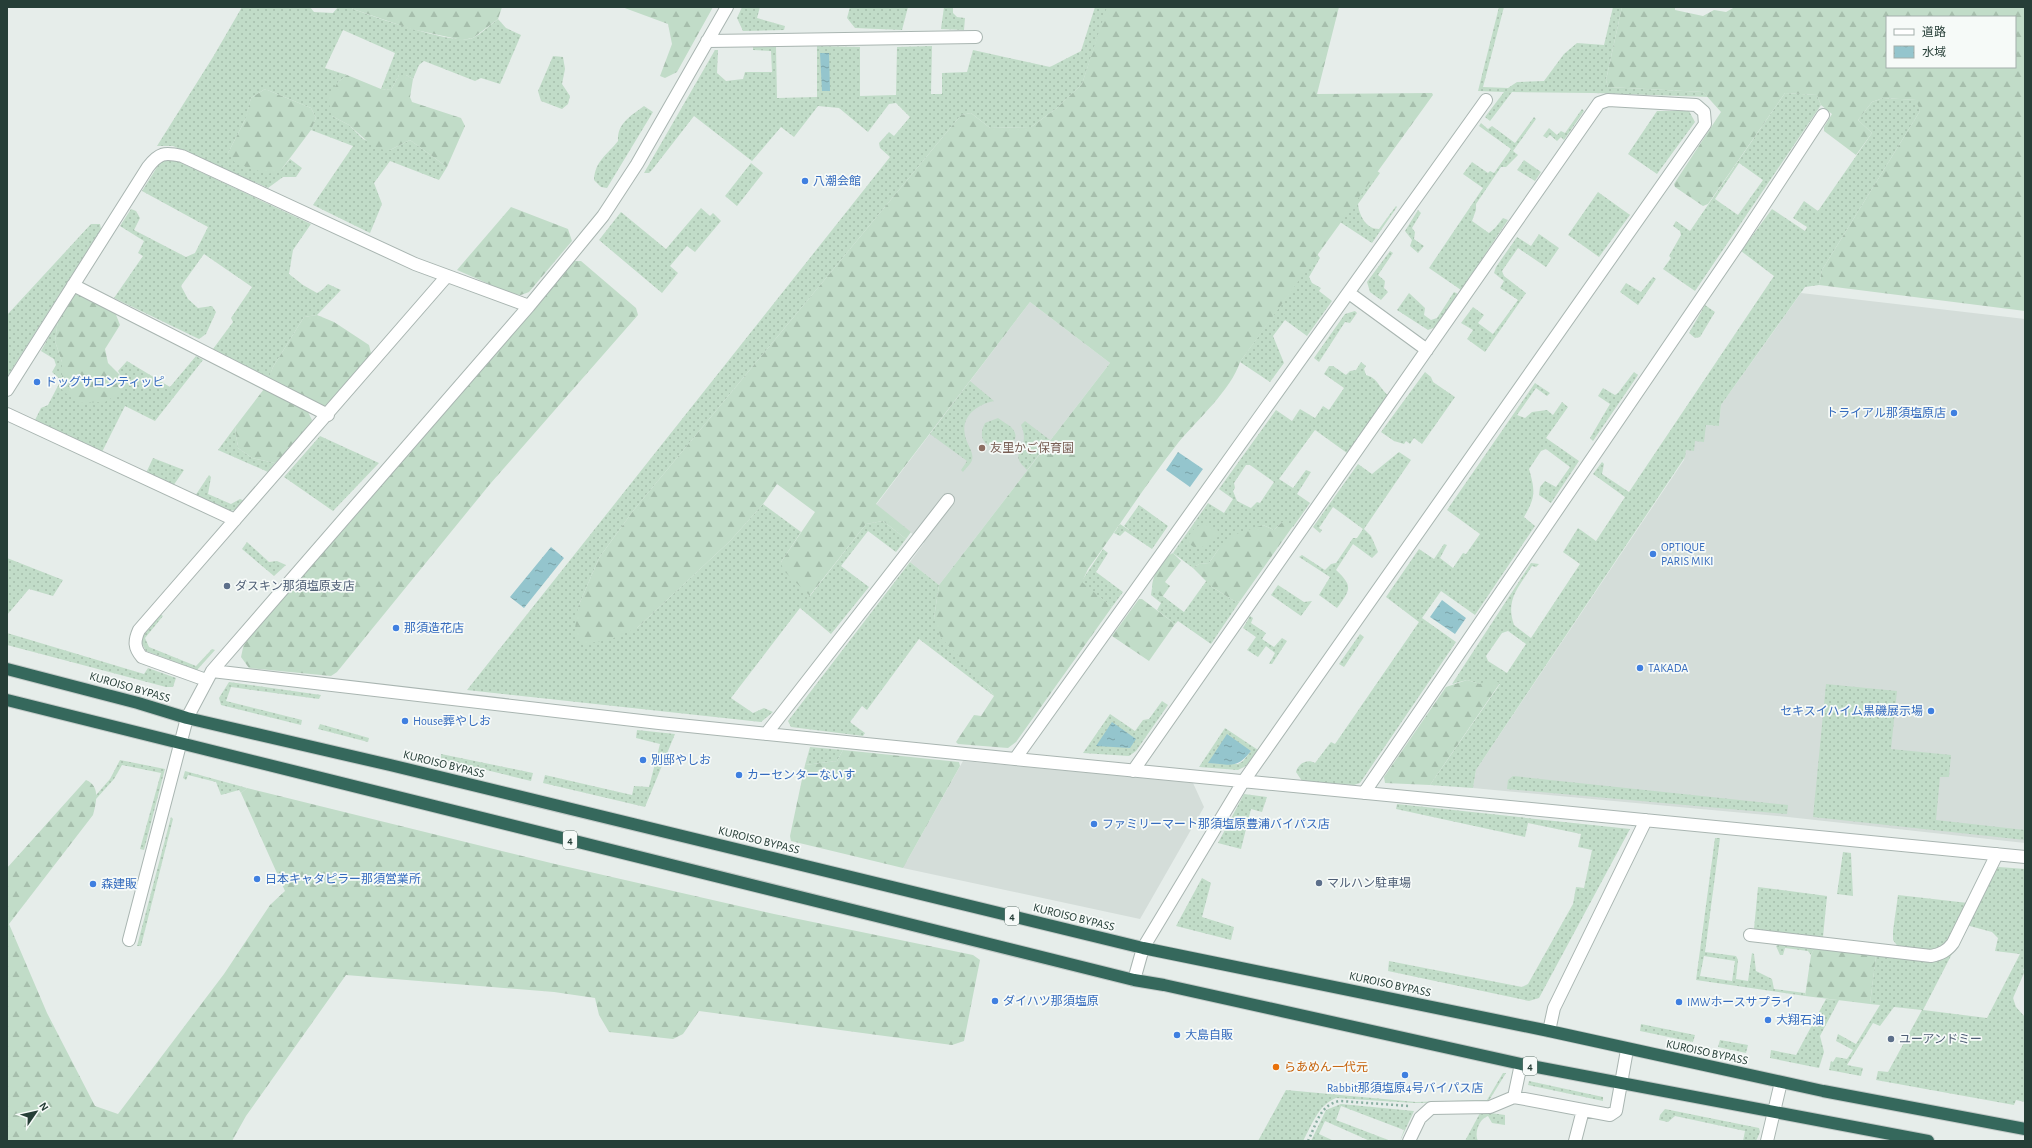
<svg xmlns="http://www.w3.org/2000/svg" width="2032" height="1148" font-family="'Alegreya Sans','Noto Sans JP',sans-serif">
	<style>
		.built { fill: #d4ddd9 }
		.grass { fill: url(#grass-dots); fill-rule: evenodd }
		.forest { fill: url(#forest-firs); fill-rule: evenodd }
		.water { fill: url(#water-ripples) }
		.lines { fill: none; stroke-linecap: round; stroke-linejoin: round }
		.minor-casing { stroke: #a9b5b1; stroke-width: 14 }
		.highway-casing { stroke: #c2c9c7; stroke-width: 14 }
		.path { stroke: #89aea1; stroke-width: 2.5; stroke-dasharray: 2 3; stroke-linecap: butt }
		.minor { stroke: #fff; stroke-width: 12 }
		.highway { stroke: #35685c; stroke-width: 12 }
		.shop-dot { fill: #3f7fe0; stroke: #f6faf8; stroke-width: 1.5 }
		.education-dot { fill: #8d6e63; stroke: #f6faf8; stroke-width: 1.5 }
		.service-dot { fill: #5c6f8a; stroke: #f6faf8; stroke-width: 1.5 }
		.food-dot { fill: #e8710a; stroke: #f6faf8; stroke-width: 1.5 }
		.labels { text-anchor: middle; stroke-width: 3.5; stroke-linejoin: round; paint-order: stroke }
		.shield { fill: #f6faf8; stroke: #647671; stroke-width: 1 }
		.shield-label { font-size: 11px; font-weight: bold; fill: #263e37 }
		.shop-label { font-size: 12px; fill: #366cbe; stroke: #f6faf8; text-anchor: start }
		.education-label { font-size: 12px; fill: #785e54; stroke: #f6faf8; text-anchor: start }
		.service-label { font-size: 12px; fill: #4e5e75; stroke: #f6faf8; text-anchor: start }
		.street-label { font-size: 12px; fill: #263e37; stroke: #f6faf8 }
		.food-label { font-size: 12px; fill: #c56008; stroke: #f6faf8; text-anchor: start }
	</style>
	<defs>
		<pattern id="grass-dots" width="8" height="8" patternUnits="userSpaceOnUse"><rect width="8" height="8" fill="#c1dcc8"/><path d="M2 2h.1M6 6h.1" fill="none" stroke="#a6beac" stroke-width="1.8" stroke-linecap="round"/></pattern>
		<pattern id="forest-firs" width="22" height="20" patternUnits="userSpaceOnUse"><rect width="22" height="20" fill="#c1dcc8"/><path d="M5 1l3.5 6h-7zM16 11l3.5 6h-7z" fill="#a6beac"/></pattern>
		<pattern id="water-ripples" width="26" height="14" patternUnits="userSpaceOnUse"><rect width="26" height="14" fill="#94c5cd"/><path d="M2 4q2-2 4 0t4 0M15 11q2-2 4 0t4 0" fill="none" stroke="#79a1a7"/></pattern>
	</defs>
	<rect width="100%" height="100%" fill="#e6edea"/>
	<path class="built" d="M1801 293 2025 319V843L1788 817 1473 788 1476 770 1684 460 1686 449 1695 441 1706 425 1719 426 1721 405Z
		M1030 302 1110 363 939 585 910 562 924 543 876 505Z
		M963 761 1193 783 1204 807 1140 919 903 868Z"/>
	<path class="grass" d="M242 7H310L314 12 333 13 338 7H351L353 9C375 17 455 46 473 38 481 34 490 25 498 19L506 28 521 35 500 84 481 78 475 81 424 61 419 65 413 79 406 75H399L391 90 381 89 395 53 343 30 325 68 347 75 338 82 332 116 349 125 363 139 390 150 410 140 447 167 439 180 390 161 374 183 382 204 370 233 313 205 353 146 311 130 316 118 311 108 265 89 251 98 246 118 228 153 281 170 290 159 302 168 296 177H283L268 188 173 146H157L213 57Z
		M742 7H760L757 18 785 26 784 30 743 31 737 18Z
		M850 7H908L902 30 855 28 847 18Z
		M944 7H953V13L957 17 965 18 964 30 941 29Z
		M1095 7H1107V9L1082 84 1057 108 1031 127 990 128 971 113 961 115 633 511 599 558 578 607 637 628 730 541 763 504 801 532 781 562 810 596 866 524 883 521 906 539 896 552 868 531 841 566 869 587 831 634 800 608 731 698 753 713 764 708 773 712 761 722 467 690 890 157 880 148 879 143 889 132 894 136 910 117 896 103 889 104 868 132 839 108 818 106 794 137 781 127 752 161 694 116 652 170 649 173H644L715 50H718L717 73 726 81 743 79 745 72H772L771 51 753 50V46L776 47 777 98 817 97V46L860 47V96L896 95 897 47 932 46 931 94H942V73L967 72 973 50 1050 67 1081 51Z
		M1499 7H1504L1483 87 1508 88 1517 82 1544 81 1564 54 1577 43 1604 45 1613 7H1622L1606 80 1608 87 1703 92 1708 97 1593 93 1512 92 1490 121 1485 117 1504 92 1478 91Z
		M553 56 563 57 565 69 562 84 570 96 568 104 562 109 541 101 538 91Z
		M1785 93 1817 95 1821 105 1695 291 1663 269 1671 258 1669 256 1681 235 1680 231 1673 226 1676 221 1690 231ZM1739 163 1763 180 1738 215 1715 199Z
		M1883 98 1917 100 1920 111 1822 270 1819 285 1805 287 1721 405 1719 426 1706 425 1704 442 1695 441 1694 451 1686 450 1685 457 1476 770 1473 788 1430 785 1500 684H1480L1467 680 1452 684 1531 563 1539 564 1536 567 1532 566C1519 587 1505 599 1514 625L1531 638 1580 564 1563 552 1578 528 1596 541 1625 497 1593 474 1602 462 1604 464 1602 474 1629 492 1774 276 1741 251 1772 209 1805 231 1807 227 1793 218 1804 201 1818 211 1872 133 1858 120 1872 102ZM1508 631 1526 644 1507 673 1488 661 1486 656 1502 633Z
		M644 106 653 112 607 188 601 187 594 180C595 161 607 155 618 141 617 123 631 116 644 106Z
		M1582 109 1584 111 1564 140 1561 137 1557 141 1550 135 1547 138 1543 136 1549 128 1557 135 1561 131 1565 133Z
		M1657 111H1689L1695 122 1657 174 1628 154Z
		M1534 117 1536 119 1513 151 1518 155 1506 167H1501L1476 204V210L1472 221 1489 233 1495 228 1503 218 1508 220 1461 290 1429 268 1483 188 1463 174 1472 162 1488 173 1490 171 1494 173 1511 149 1479 126 1481 123 1488 129 1492 126 1515 143Z
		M164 160H175L311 224 293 250 289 274 303 285 317 293 322 290 328 284 341 290 317 315 304 317 273 367 269 378 213 349 233 322 231 318 252 287 204 254 181 286 188 299 198 308 212 306 216 312 206 334 199 339 114 298 143 256 138 253 144 241 120 226 131 209 136 211 140 218 134 230 186 257 195 253 208 227 142 191 159 164Z
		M1524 160 1541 172 1535 181 1517 170Z
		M751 163 763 173 737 206 725 196Z
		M1377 171 1380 173 1358 204C1359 215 1366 229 1379 229L1396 206 1397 207 1372 243 1340 222Z
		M1598 192 1630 215 1599 257 1568 235Z
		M701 208 710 216 713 213 721 221 695 252 687 246 670 266 678 273 662 293 599 240 621 212 666 249Z
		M1418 210 1421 213 1412 228 1415 232 1414 239 1424 246 1418 253 1410 246 1412 240 1405 231Z
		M91 224H100L101 229 7 377V315Z
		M1539 234 1559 248 1546 267 1518 248 1502 271 1504 276 1526 293 1485 352 1467 339 1473 330 1461 323 1473 307 1484 315 1478 323 1493 334 1518 300 1500 288 1504 281 1494 273 1496 267 1517 237 1531 246Z
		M1390 251 1393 253 1378 275 1385 281 1384 288 1388 292 1381 300 1370 292 1367 282Z
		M1317 254 1320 258 1309 277 1312 283 1321 288 1319 291 1332 301 1307 336 1285 320 1273 336 1284 363 1270 382 1240 362Z
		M1653 277 1656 279 1638 305 1620 292 1626 283 1641 292Z
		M1454 292 1458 294 1436 327 1428 330 1397 310 1409 293 1425 308 1424 315 1431 320 1437 318Z
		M1705 305 1715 312 1700 337 1695 338 1689 333Z
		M1355 311 1357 313 1350 323 1345 322 1319 362 1314 358 1345 314Z
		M58 320 55 341 62 362V390L121 376 118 371 127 361 170 387 196 356 203 360 155 421 125 406 102 452 34 422 41 408 48 405 61 380 52 372 56 365 54 359 41 351Z
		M1361 362 1366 366 1364 369 1366 375C1378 378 1379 388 1388 395L1347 453 1315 430 1279 479 1293 488 1306 470 1311 472 1297 494 1310 503 1293 527 1282 522 1274 530 1263 525 1252 530 1218 550 1209 563 1199 564 1193 568 1173 553 1208 503 1224 513 1233 499 1219 489 1276 410 1292 421 1300 409 1315 418 1323 406 1329 410 1344 388 1324 374 1329 366H1333L1346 375 1350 371 1356 370ZM1246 465H1250L1274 482 1260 503 1257 502 1251 508 1237 501 1233 491 1235 488 1234 483Z
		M1425 372 1431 377 1433 382 1455 397 1422 444 1414 438 1410 444 1406 441 1404 444 1394 441 1381 432Z
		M1634 372 1638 375 1593 441 1590 438 1610 404 1598 396 1603 388 1615 395 1618 393Z
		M970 381 994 401C975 405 959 418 966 439 968 446 974 453 972 460 971 464 966 468 963 472L961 470 967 461 930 434Z
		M1535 383 1550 393 1547 396 1536 388 1517 415 1525 418 1532 412 1547 410 1553 415 1562 402 1568 407 1546 438 1579 461 1551 503 1539 495 1540 487 1545 481 1556 487 1570 467 1546 449 1541 451 1529 469C1535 490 1536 497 1524 517L1535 526 1475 615 1441 591 1422 618 1456 642 1360 783 1354 785 1302 781 1296 772C1298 764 1307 758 1315 763L1331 742 1335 744 1419 622 1386 597 1419 549 1434 559 1444 544 1447 545 1440 558 1453 568 1463 553 1466 554 1480 534 1447 510Z
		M998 418C1002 421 1007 424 1011 427 1033 450 967 459 985 423Z
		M1025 421 1050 440 1027 470C1024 467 1020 463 1019 460 1015 451 1030 445 1021 425Z
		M235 427 238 448 252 458 275 463 268 472 218 450Z
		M320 436 379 463 333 511 284 477Z
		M1399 452 1411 460 1364 529 1371 536 1378 552 1372 558 1353 544 1336 570C1353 586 1351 589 1337 608L1319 595 1330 577 1299 557 1302 555 1325 570 1331 564 1336 563 1353 538H1357L1363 529 1333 507 1319 528 1322 530 1320 533 1313 527 1358 464 1372 474Z
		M153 458 184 470 173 486 146 473Z
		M209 475 211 477 208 494 231 504 240 499 245 501 235 510 230 511 195 496Z
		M1139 505 1168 526 1152 549 1125 531 1120 536 1114 533 1120 524 1135 534 1124 526Z
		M247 542 269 562 277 561 286 565 274 576 242 549Z
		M1103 549 1108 553 1096 572 1123 592 1112 607 1081 582Z
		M7 558 63 580 53 596 29 589 7 615Z
		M910 562 939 585 934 618 988 686 994 696 919 639 867 710 862 706 850 722 865 733 863 736 791 727 788 721Z
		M1207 580 1212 587 1236 602 1240 601 1211 644 1178 621 1175 624 1157 610 1161 603 1151 595 1152 588 1184 612Z
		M1278 585 1304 602 1312 601 1301 616 1271 595Z
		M160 614 163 616 145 638 149 647 196 666 212 649 215 650 197 670 146 651 140 640Z
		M1250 616 1253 618 1251 623 1266 633 1262 639 1274 647 1282 638 1287 641 1272 664H1269L1275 653 1266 646 1258 657 1247 650 1256 637 1243 628Z
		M7 633 144 674 148 668 176 678 173 687H166L7 645Z
		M1360 634 1364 637 1344 667 1339 664Z
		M229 682 321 695 319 699 231 687 226 701 302 720 301 725 221 705 219 698Z
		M1826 684 1897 691 1891 749 1951 755 1949 777H1940L1936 820 2025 830V840L1813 817Z
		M1162 701 1168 705 1136 751 1129 756 1083 753 1110 714 1135 731 1143 720 1149 719Z
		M320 724 369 738 368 742 318 729Z
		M1225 728 1258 750 1246 766 1238 770 1199 767ZM1251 751 1243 761 1238 764 1208 763Z
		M637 730 675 734 645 807 543 783 545 775 632 795 634 786 649 787 660 744 636 738Z
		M810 747 843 750 837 761 805 765Z
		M441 754 533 773 531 781 441 759Z
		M120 760 165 769 144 850 140 849 161 773 122 765 114 779 96 799V795L110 779Z
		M185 771 247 788 241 793 239 790 221 795 216 782 188 775 186 780 183 778Z
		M1513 776 1788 805 1787 814 1507 789 1508 780Z
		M1244 794 1267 797 1262 812 1251 809 1241 849 1218 843Z
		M1397 804 1630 829 1539 998 1529 1001 1388 971 1389 961 1522 987 1528 984 1573 904 1576 887 1584 888 1592 850 1578 847 1581 834 1528 823 1525 837 1396 809Z
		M171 817 173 819 141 946H137Z
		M1715 838H1720L1705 952 1736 956 1738 960 1736 979 1748 981 1752 953 1754 954 1756 971 1772 979 1774 989 1805 993V996L1696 980ZM1704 956 1735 961 1732 981 1700 976Z
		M1843 852 1851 853 1853 896 1837 894Z
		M1999 867 2025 869V966L2023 970 2025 971 2013 998 2016 1007 2025 1017V1102L2016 1100 2014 1105 1876 1080 1878 1071 1888 1072 1922 1010 1894 1007 1880 1026 1873 1023 1847 1065 1863 1068 1861 1076 1829 1070 1831 1061 1833 1062 1836 1057 1847 1059 1853 1050 1836 1041 1838 1034 1856 1044 1880 1005 1870 1004 1876 956 1932 961C1943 960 1948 954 1956 946L1923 1010 1987 1018 2020 954 1995 951 1998 938 1992 932 1966 925 1993 870Z
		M1202 878 1211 883 1202 917 1234 927 1231 940 1176 926Z
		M1758 887 1827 896 1823 937 1754 929Z
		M1898 895 1968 903 1946 944 1933 951 1899 948 1893 940V931Z
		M1782 943 1815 947 1811 955 1808 951 1785 948 1783 955H1780L1776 946Z
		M1826 999 1839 1000 1820 1036 1824 1052 1819 1068 1770 1058 1771 1050 1796 1055Z
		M1641 1024 1695 1035 1693 1042 1640 1031Z
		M1720 1040 1748 1045 1746 1053 1718 1047Z
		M1503 1073H1506L1488 1102 1414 1103 1336 1098C1318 1105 1312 1125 1303 1141H1258L1286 1090 1416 1102 1487 1100Z
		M1529 1081 1603 1097V1101L1528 1085Z
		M1341 1104 1414 1111 1400 1141 1404 1130 1341 1106 1336 1120 1391 1141H1370L1325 1121 1319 1134 1334 1141H1311L1326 1110Z
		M1665 1109 1759 1128 1760 1132 1756 1141H1743L1745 1131 1675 1116 1668 1122 1659 1120 1660 1115Z
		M1484 1112 1505 1115V1125L1492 1123 1488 1116C1479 1119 1474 1133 1478 1141H1465L1480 1113Z"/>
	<path class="forest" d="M351 7H502L498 19 473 38 462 40 411 29 353 9Z
		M622 7H713L677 72 665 78 660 76 672 44 668 24Z
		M1107 7H1339L1317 94 1432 93 1433 95 1240 362C1231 390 1197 420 1178 443 1146 484 1118 528 1088 569L1082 582 1112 607 1016 742 1008 748 958 744 956 742 974 715 981 716 994 696 988 686 941 638 934 618 939 585 1110 363 1030 302 876 504 911 532 906 539 883 521 866 524 800 608 810 596 783 570 781 562 815 512 777 484 763 504 730 541 637 628 609 640 583 644 574 636 578 607 599 558 633 511 961 115 971 113 990 128 1031 127 1057 108 1082 84Z
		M1622 7H1675V10L1703 16 1714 10 1726 12 1735 7H2025V311L1819 285 1822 270 1920 111 1916 100 1883 98 1872 102 1858 120 1872 133 1856 155 1824 131V127L1832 114 1821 105 1817 95 1785 93 1708 204 1703 206 1675 187 1674 184 1721 112 1703 92 1608 87 1606 80ZM1887 17H2015V67H1887Z
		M347 75 381 89 391 90 399 75H406L413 79 410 97 412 102 461 118 465 126 447 167 410 140 390 150 376 149 349 125 332 116 328 99 338 82Z
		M265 89 311 108 316 118 311 130 281 170 268 174 235 163 228 153 245 120 251 98Z
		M511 207 568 229 572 241 529 292 521 295 512 294 457 270Z
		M574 261H581L636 308 638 315 490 484 337 672 331 676 249 668 241 657 244 643Z
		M80 286 90 287 110 299 120 325 105 349 108 363 121 376V392L105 402 78 403 62 390V362L55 341 58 320 73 294Z
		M317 315 334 322 369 345 372 357 330 408 307 410 312 420 308 430 275 463 252 458 238 448 235 427 264 389 273 367 304 317Z
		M1286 521 1293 526 1240 601 1236 602 1212 587 1193 568 1199 564 1209 563 1218 550 1236 534 1263 525 1274 530 1282 522Z
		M1205 524 1211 528H1217L1219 535C1213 544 1203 550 1192 546L1187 540C1191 531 1195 526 1205 524Z
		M1173 553 1181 561 1165 582 1170 586 1163 596H1160L1152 588C1152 576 1162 557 1173 553Z
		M1139 599H1142L1175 624 1149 661 1112 636Z
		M1490 679 1500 683 1430 785 1385 783 1384 777 1446 687 1467 680 1480 684Z
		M843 750 959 762 960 766 903 868 791 841 790 836 805 765 837 761Z
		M86 780C101 786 96 803 93 815L9 924 47 1013 95 1106 118 1114 224 974 270 905 285 891 241 793 247 788 555 864 774 914 973 955 980 960 964 1041 952 1045 699 1011 683 1034 673 1039 609 1032 599 1015 595 998 554 992 346 975 246 1116 232 1141H7V868Z
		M1815 947 1876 956 1870 1004 1805 996 1811 955Z"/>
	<path class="water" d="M820 53H829L830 91H822Z
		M1178 452 1203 469 1190 487 1166 470Z
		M551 547 564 558 524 608 510 597Z
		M1442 600 1466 618 1455 634 1430 617Z
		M1112 722 1136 739 1130 748 1096 746Z
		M1227 734 1251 751C1236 770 1230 764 1208 763Z"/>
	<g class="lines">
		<g class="minor-casing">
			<path id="minor" d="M707 41 976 37
				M73 285 328 415
				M1349 293 1427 350
				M7 390 148 167C159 153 164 152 182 156L415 264 529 306
				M7 414 235 520
				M212 671 659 723 1015 759 2025 857
				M206 680 142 657C134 648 134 641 139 630L447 276
				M766 734 948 500
				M1015 759 1486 100
				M1133 771 1599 103 1608 100 1696 105 1704 112 1705 124 1243 782 1143 948 1134 980
				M1364 793 1739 243 1823 115
				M1750 935 1931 956C1941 954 1947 951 1953 943L1997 854
				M129 940 187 718 212 671 529 306 603 216 637 164 727 7
				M1549 1031 1554 1008 1646 820
				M1514 1097 1521 1064
				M1409 1141 1420 1118 1431 1108 1490 1107 1514 1097 1610 1115 1616 1111 1627 1050
				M1575 1141 1583 1110
				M1767 1141 1781 1082"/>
		</g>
		<g class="highway-casing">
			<path id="highway" d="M7 669 138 703 187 718 390 765 1143 948 1549 1031 1823 1091 2025 1129
				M7 700 1134 980 1164 985 1521 1064 1928 1141"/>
		</g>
		<path class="path" d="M1308 1141C1316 1125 1320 1104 1340 1101L1409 1106"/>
		<use href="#minor" class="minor"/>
		<use href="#highway" class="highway"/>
	</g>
	<g class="shop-dot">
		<circle cx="805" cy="181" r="4"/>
		<circle cx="37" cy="382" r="4"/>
		<circle cx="1954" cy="413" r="4"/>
		<circle cx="1653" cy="554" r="4"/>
		<circle cx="396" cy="628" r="4"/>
		<circle cx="1640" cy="668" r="4"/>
		<circle cx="1931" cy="711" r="4"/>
		<circle cx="405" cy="721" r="4"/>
		<circle cx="643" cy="760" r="4"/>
		<circle cx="739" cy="775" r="4"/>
		<circle cx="1094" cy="824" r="4"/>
		<circle cx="257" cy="879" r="4"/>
		<circle cx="93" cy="884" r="4"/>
		<circle cx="995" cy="1001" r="4"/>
		<circle cx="1679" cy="1002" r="4"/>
		<circle cx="1768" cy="1020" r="4"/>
		<circle cx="1177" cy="1035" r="4"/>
		<circle cx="1405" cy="1075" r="4"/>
	</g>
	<circle class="education-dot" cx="982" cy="448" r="4"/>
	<g class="service-dot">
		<circle cx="227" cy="586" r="4"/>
		<circle cx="1319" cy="883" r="4"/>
		<circle cx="1891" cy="1039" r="4"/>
	</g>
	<circle class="food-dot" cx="1276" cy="1067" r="4"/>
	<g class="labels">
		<g class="shield">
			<rect x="563" y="831" width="14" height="18" rx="3"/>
			<rect x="1005" y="907" width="14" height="18" rx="3"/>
			<rect x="1523" y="1057" width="14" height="18" rx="3"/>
		</g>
		<g class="shield-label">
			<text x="570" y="844">4</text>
			<text x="1012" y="920">4</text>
			<text x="1530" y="1070">4</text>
		</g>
		<g class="shop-label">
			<text x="813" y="185">八潮会館</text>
			<text x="45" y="386">ドッグサロンティッピ</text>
			<text x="1946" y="417" text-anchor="end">トライアル那須塩原店</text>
			<text x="1661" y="551">OPTIQUE<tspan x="1661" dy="14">PARIS MIKI</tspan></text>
			<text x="404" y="632">那須造花店</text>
			<text x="1648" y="672">TAKADA</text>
			<text x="1923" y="715" text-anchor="end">セキスイハイム黒磯展示場</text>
			<text x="413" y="725">House葬やしお</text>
			<text x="651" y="764">別邸やしお</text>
			<text x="747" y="779">カーセンターないす</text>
			<text x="1102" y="828">ファミリーマート那須塩原豊浦バイパス店</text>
			<text x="265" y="883">日本キャタピラー那須営業所</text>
			<text x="101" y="888">森建販</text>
			<text x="1003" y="1005">ダイハツ那須塩原</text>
			<text x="1687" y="1006">IMWホースサプライ</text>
			<text x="1776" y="1024">大翔石油</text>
			<text x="1185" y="1039">大島自販</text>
			<text x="1405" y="1092" text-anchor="middle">Rabbit那須塩原4号バイパス店</text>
		</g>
		<g class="education-label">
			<text x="990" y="452">友里かご保育園</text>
		</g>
		<g class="service-label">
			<text x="235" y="590">ダスキン那須塩原支店</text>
			<text x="1327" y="887">マルハン駐車場</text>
			<text x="1899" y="1043">ユーアンドミー</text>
		</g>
		<g class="street-label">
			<text transform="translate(130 687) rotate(16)" y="4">KUROISO BYPASS</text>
			<text transform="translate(444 764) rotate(14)" y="4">KUROISO BYPASS</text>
			<text transform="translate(759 840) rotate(14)" y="4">KUROISO BYPASS</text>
			<text transform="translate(1074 917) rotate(14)" y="4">KUROISO BYPASS</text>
			<text transform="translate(1390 984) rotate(12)" y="4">KUROISO BYPASS</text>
			<text transform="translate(1707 1052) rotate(12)" y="4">KUROISO BYPASS</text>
		</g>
		<g class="food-label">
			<text x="1284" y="1071">らあめん一代元</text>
		</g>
	</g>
	<rect width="2032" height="1148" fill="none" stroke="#263e37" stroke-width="16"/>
	<rect x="1886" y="16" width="130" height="52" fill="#f6faf8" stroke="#a3afab"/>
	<rect x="1894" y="29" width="20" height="6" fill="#ffffff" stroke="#a3afab"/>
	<text x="1922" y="36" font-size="12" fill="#263e37">道路</text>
	<rect x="1894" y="46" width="20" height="12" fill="url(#water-ripples)" stroke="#a3afab"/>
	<text x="1922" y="56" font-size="12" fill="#263e37">水域</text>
	<g transform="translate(36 1112) rotate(56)" stroke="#f6faf8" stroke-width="3" paint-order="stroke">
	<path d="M0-3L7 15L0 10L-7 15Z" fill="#263e37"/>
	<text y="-6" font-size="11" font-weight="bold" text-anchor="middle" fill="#263e37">N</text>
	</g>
</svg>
